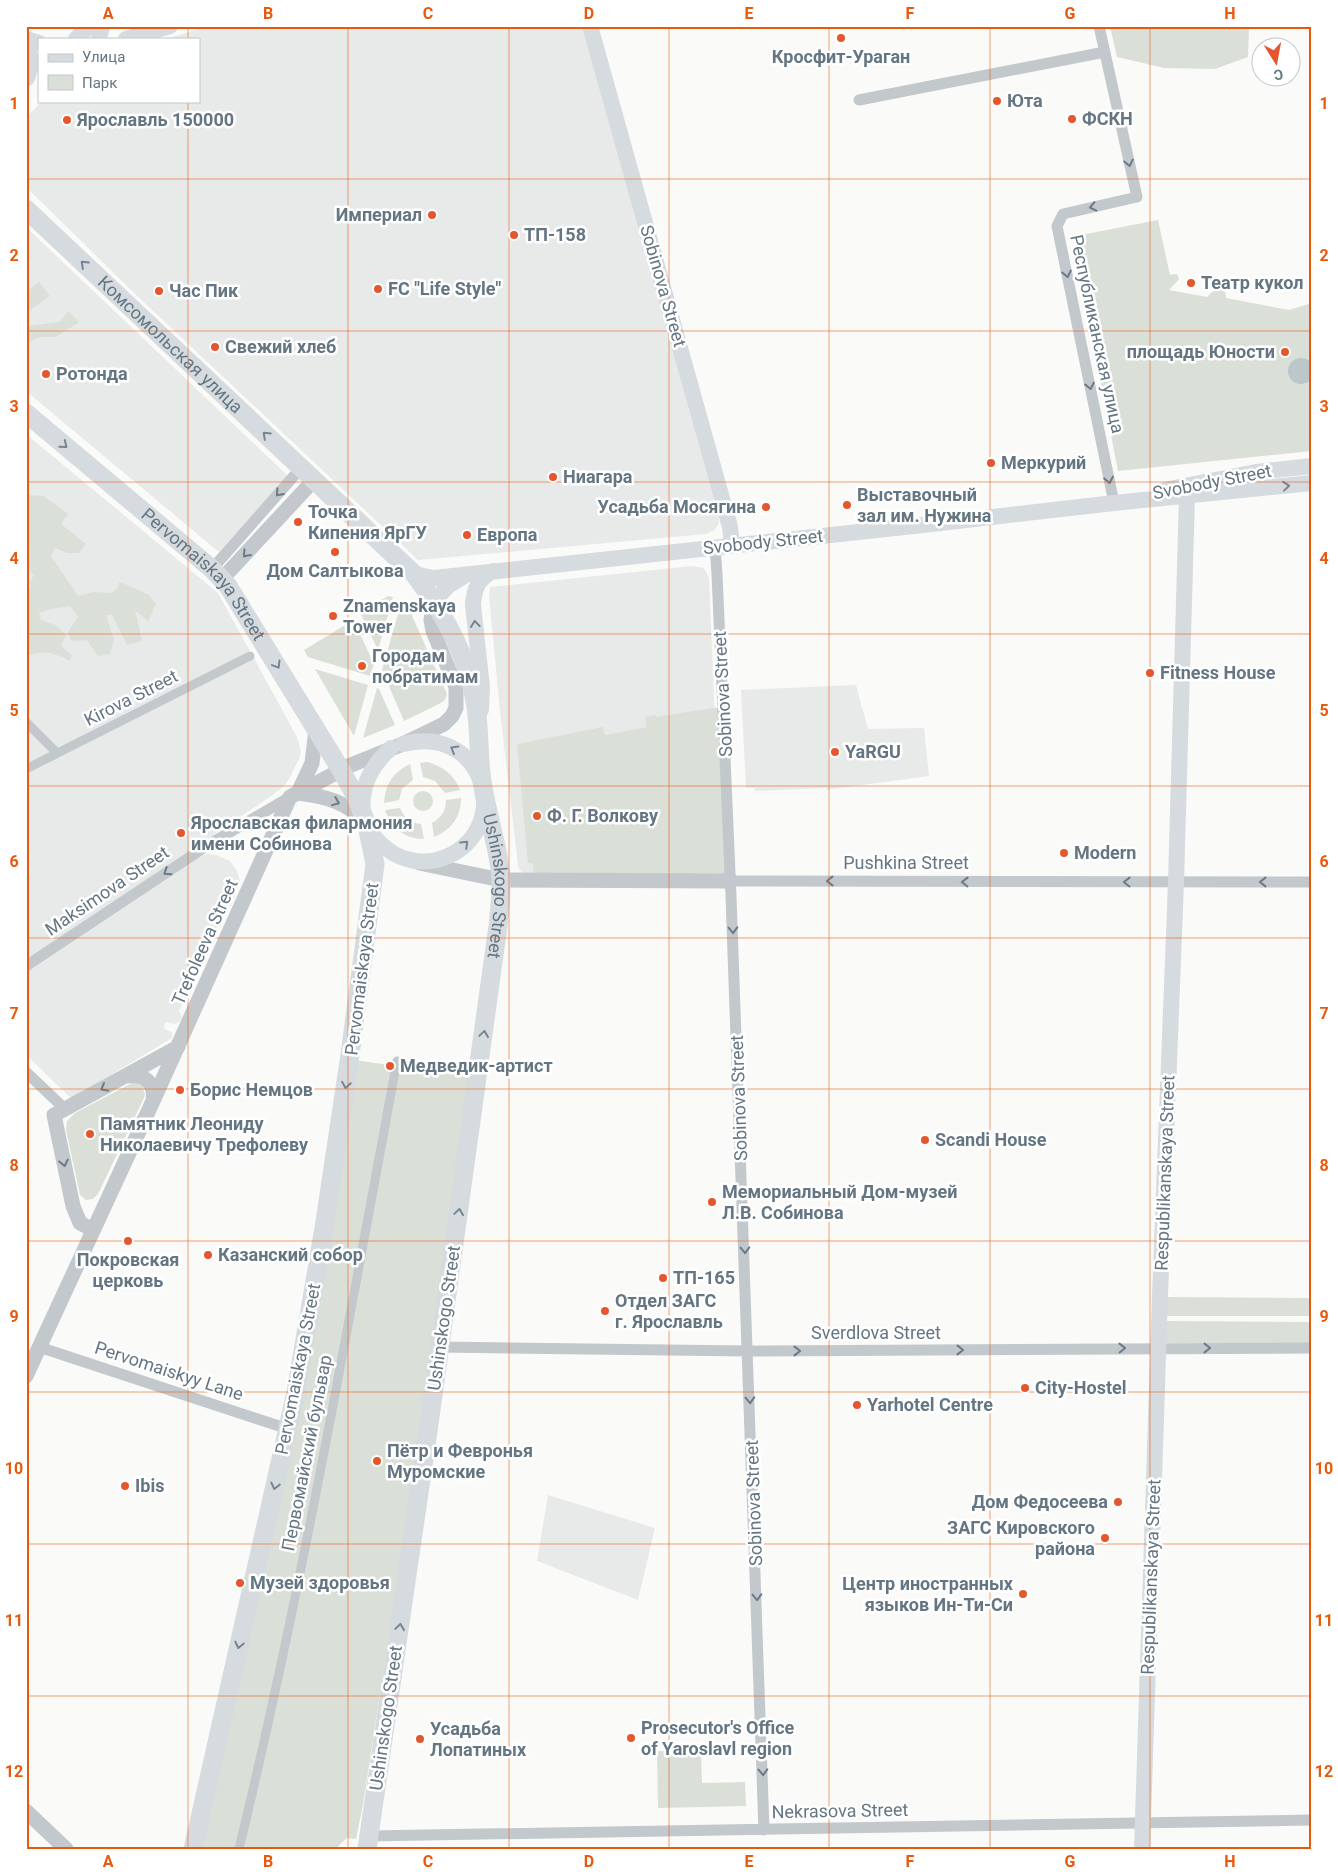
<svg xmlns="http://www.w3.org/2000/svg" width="1338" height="1875" font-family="Roboto,sans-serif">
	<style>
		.built { fill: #e8e9e9; fill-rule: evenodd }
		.green { fill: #dadfd7 }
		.water { fill: #bbc7cb }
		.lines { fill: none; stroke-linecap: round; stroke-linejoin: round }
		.pedestrian { stroke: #c3c8cc; stroke-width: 9 }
		.minor { stroke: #c3c8cc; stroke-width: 11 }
		.tertiary { stroke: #c3c8cc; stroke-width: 15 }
		.secondary { stroke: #d6dbdf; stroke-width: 16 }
		.primary { stroke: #d6dbdf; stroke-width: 19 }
		.oneway { stroke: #6a7a87 }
		.oneway2 { stroke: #768591 }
		.grid { fill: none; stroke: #e8590c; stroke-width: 1; stroke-opacity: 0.55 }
		.poi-dot { fill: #e4572e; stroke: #fff; stroke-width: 2 }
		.labels { text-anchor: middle; stroke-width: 5; stroke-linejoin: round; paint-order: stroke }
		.poi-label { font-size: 18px; font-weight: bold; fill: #657683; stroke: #fff; text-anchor: start }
		.street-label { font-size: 18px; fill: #657683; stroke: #fff }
		.neatline { fill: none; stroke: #e8590c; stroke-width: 2 }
		.grid-label { font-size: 16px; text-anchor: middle; font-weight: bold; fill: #e8590c }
	</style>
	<rect width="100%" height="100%" fill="#fafaf8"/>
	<path class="built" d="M208 26H582L719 518V523L715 530 706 534 418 560 133 292 26 187V118L42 101H199V39H166Z
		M26 227 288 476 219 552 26 391Z
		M26 434 218 593 297 737 301 751 299 759 289 779 284 786 270 797 26 960Z
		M692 566 704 568 709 578 721 858 715 870 523 873 519 869 518 865 500 711 489 596 490 587ZM645 717H656L711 863H529L517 744 603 728 605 735 646 727Z
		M856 685 868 729 924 728 929 776 826 790V788L755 791V788H746L741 690Z
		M207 854 216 855 230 861 237 871 240 881 231 906 227 905 179 1011 182 1017 180 1021 175 1024 165 1022 164 1029 172 1032V1038L74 1097H70L26 1055V972L197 858Z
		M548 1495 655 1528 638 1600 537 1561Z"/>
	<path class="green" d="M1110 26H1249L1248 57 1215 69 1164 68 1117 57Z
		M1158 220 1170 275 1177 274 1179 279 1169 290 1207 297 1224 281 1226 298 1289 310 1312 303V451L1118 471 1075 251 1081 235Z
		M39 282 50 296 26 313V292Z
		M68 311 79 322 56 337H39L26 343V326L60 322Z
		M26 495 44 496 68 514 61 524 86 544 79 553H67L55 548 51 556 78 596 94 592 112 593 119 586 118 581 149 595 156 604 148 621 135 610 142 641 127 645 112 615H106L114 640 110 654 98 656 87 640 71 641 68 632 78 617 70 606 51 609 39 613 41 620 55 625 66 635 61 646 72 655 70 661C52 652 46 650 26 656V587H32L29 583 34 575 26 566Z
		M388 596 393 597 378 650 360 612Z
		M402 600 409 609 447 694 445 700 441 703 404 721 382 670Z
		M352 617 374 664 370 676 308 657 304 650 352 621 351 618Z
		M315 669 368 685 354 736Z
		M377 688 379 689 395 725 363 738Z
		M720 707 727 879H534L533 863H528L517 744 603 727 605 735 646 727 645 717 655 715 656 717Z
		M427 762C443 766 454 775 460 790L445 793 435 781 423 777 420 763Z
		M410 764 413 780 402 789 399 800 384 803C385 785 393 772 410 764Z
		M413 801a10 10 0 1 1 20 0a10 10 0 1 1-20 0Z
		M461 798C461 816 452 830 434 837L432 823C441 818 446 811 446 800Z
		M400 808C404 818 411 823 421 824L424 839C405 839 391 828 385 810Z
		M354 1060 474 1077 363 1805 356 1839 347 1838 335 1849H196Z
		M132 1083H137L143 1087 145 1095 143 1100 98 1194 93 1199 86 1200 80 1195 79 1190 66 1130 67 1121 75 1113Z
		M1167 1297 1312 1298V1316H1165Z
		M1165 1321 1312 1322V1343H1163Z
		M657 1751 701 1752 702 1783 745 1782 746 1806 658 1808Z"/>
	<path class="water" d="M1288 371a13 13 0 1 1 26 0a13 13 0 1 1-26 0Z"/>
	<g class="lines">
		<path class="pedestrian" d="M26 722 57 753
			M26 769 250 656
			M239 1849C302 1588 348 1325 397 1061"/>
		<path class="minor" d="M1099 26 1137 197 1063 214 1057 226 1114 503
			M859 100 1105 52
			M715 547 717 574 731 896 764 1830
			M212 569 301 468
			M731 881 1312 882
			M26 966 208 845 290 797
			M26 1072 65 1109
			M39 1347 288 1429
			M440 1347 748 1351 1312 1348
			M369 1836 1312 1820"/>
		<path class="tertiary" d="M222 579 314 480
			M298 793C324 796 348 802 365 822
			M298 793 312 763 316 730
			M419 863 501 880 731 881
			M126 1076C144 1073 156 1083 153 1101
			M93 1230 80 1223 73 1206 54 1115 178 1047
			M26 1376 153 1101 290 797 351 765 403 744 444 724 452 716 456 708V687L433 631 431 620 434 601
			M26 1811 66 1849"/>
		<path class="secondary" d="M590 26 730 527 732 546
			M26 39 39 43
			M76 39 89 26
			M99 39 102 26
			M126 39 170 26
			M1164 490 1256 472 1312 466
			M414 574 434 578 923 525 1114 503 1312 483
			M434 601 448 586 464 576
			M481 710 482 687 473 605C474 589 478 579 493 571
			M391 748C359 776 349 820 387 849 401 860 420 864 437 860 516 838 489 722 403 744
			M1142 1849 1160 1295 1176 882 1187 496"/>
		<g class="primary">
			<path d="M26 47 30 63 26 77"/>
			<path id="s1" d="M26 209 414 574C444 613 469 658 476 707 480 734 478 761 483 787 487 812 495 837 499 862 503 883 500 905 498 926L428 1431 367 1849"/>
			<path id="s2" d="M26 413 212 569 228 586 341 770 356 797 367 825 375 864 350 1055 324 1228 296 1392 193 1849"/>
		</g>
	</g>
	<defs><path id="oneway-chevron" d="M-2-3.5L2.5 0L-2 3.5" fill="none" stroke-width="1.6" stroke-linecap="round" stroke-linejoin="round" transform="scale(1.25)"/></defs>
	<g class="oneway">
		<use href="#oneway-chevron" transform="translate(1129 163) rotate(78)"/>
		<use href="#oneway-chevron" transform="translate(1093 207) rotate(167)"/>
		<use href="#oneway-chevron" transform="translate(1067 274) rotate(78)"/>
		<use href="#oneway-chevron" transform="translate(1090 386) rotate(78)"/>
		<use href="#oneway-chevron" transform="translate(1109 480) rotate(79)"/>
		<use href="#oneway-chevron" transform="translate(279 493) rotate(132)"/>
		<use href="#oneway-chevron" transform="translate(246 554) rotate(132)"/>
		<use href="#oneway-chevron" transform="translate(336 802) rotate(22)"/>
		<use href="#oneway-chevron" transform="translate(167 872) rotate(146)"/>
		<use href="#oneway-chevron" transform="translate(830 881) rotate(180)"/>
		<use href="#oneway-chevron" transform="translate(965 882) rotate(-179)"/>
		<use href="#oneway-chevron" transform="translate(1127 882) rotate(-179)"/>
		<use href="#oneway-chevron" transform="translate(1263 882) rotate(-180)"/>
		<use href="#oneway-chevron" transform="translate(733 930) rotate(88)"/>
		<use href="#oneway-chevron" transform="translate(104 1088) rotate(151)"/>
		<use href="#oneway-chevron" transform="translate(64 1163) rotate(78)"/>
		<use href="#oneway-chevron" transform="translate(745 1250) rotate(88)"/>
		<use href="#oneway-chevron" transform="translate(1122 1348) rotate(-1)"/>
		<use href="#oneway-chevron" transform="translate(1207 1348)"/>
		<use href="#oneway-chevron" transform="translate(960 1350)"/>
		<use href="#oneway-chevron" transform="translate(797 1351)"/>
		<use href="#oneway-chevron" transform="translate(750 1400) rotate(88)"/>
		<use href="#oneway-chevron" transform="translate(757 1597) rotate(88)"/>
		<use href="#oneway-chevron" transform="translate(763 1772) rotate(88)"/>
	</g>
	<g class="oneway2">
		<use href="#oneway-chevron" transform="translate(84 264) rotate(-137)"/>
		<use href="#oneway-chevron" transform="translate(266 435) rotate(-137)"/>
		<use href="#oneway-chevron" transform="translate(64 445) rotate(39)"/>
		<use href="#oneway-chevron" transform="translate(1286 486) rotate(-6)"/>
		<use href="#oneway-chevron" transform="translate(475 624) rotate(-97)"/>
		<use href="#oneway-chevron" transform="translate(277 665) rotate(59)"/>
		<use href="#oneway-chevron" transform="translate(454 749) rotate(-150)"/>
		<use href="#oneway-chevron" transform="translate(465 844) rotate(-44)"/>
		<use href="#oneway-chevron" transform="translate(484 1034) rotate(-82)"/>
		<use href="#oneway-chevron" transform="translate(346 1085) rotate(99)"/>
		<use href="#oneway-chevron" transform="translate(459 1212) rotate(-82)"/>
		<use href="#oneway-chevron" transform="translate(275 1486) rotate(103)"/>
		<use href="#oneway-chevron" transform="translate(400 1627) rotate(-82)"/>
		<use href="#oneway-chevron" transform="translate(239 1645) rotate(103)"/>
	</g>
	<path class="grid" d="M188 26V39M348 26V1849M509 26V1849M669 26V1849M829 26V1849M990 26V1849M1150 26V1849M188 101V1849M26 179H1312M26 331H1312M26 482H1312M26 634H1312M26 786H1312M26 938H1312M26 1089H1312M26 1241H1312M26 1392H1312M26 1544H1312M26 1696H1312"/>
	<g class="poi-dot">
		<circle cx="841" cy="38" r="5"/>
		<circle cx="997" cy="101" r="5"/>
		<circle cx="1072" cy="119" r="5"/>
		<circle cx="67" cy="120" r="5"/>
		<circle cx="432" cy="215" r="5"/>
		<circle cx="514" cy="235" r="5"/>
		<circle cx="1191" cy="283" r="5"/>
		<circle cx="378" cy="289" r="5"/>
		<circle cx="159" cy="291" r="5"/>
		<circle cx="215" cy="347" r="5"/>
		<circle cx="1285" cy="352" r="5"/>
		<circle cx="46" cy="374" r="5"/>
		<circle cx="991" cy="463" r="5"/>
		<circle cx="553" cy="477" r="5"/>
		<circle cx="847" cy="505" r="5"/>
		<circle cx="766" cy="507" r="5"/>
		<circle cx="298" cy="522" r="5"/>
		<circle cx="467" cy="535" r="5"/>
		<circle cx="335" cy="552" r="5"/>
		<circle cx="333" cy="616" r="5"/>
		<circle cx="362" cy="666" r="5"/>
		<circle cx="1150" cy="673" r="5"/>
		<circle cx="835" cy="752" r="5"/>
		<circle cx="537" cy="816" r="5"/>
		<circle cx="181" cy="833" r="5"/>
		<circle cx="1064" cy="853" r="5"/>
		<circle cx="390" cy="1066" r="5"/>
		<circle cx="180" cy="1090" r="5"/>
		<circle cx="90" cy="1134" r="5"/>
		<circle cx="925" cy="1140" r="5"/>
		<circle cx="712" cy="1202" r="5"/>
		<circle cx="128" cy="1241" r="5"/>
		<circle cx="208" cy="1255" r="5"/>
		<circle cx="663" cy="1278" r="5"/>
		<circle cx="605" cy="1311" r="5"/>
		<circle cx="1025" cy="1388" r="5"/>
		<circle cx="857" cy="1405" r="5"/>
		<circle cx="377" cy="1461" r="5"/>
		<circle cx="125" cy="1486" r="5"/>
		<circle cx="1118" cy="1502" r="5"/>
		<circle cx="1105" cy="1538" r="5"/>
		<circle cx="240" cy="1583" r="5"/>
		<circle cx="1023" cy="1594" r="5"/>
		<circle cx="631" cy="1738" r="5"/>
		<circle cx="420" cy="1739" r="5"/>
	</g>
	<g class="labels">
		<g class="poi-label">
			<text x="841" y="63" text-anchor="middle">Кросфит-Ураган</text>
			<text x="1007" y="107">Юта</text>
			<text x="1082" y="125">ФСКН</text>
			<text x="77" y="126">Ярославль 150000</text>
			<text x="422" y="221" text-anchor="end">Империал</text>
			<text x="524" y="241">ТП-158</text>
			<text x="1201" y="289">Театр кукол</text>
			<text x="388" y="295">FC "Life Style"</text>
			<text x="169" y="297">Час Пик</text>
			<text x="225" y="353">Свежий хлеб</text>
			<text x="1275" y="358" text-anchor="end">площадь Юности</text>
			<text x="56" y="380">Ротонда</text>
			<text x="1001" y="469">Меркурий</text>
			<text x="563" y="483">Ниагара</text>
			<text x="857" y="501">Выставочный<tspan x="857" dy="21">зал им. Нужина</tspan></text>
			<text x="756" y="513" text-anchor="end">Усадьба Мосягина</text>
			<text x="308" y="518">Точка<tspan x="308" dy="21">Кипения ЯрГУ</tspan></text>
			<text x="477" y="541">Европа</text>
			<text x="335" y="577" text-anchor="middle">Дом Салтыкова</text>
			<text x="343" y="612">Znamenskaya<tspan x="343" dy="21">Tower</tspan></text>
			<text x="372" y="662">Городам<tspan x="372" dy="21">побратимам</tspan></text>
			<text x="1160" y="679">Fitness House</text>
			<text x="845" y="758">YaRGU</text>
			<text x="547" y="822">Ф. Г. Волкову</text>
			<text x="191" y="829">Ярославская филармония<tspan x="191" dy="21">имени Собинова</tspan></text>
			<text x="1074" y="859">Modern</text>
			<text x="400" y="1072">Медведик-артист</text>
			<text x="190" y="1096">Борис Немцов</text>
			<text x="100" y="1130">Памятник Леониду<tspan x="100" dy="21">Николаевичу Трефолеву</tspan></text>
			<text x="935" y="1146">Scandi House</text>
			<text x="722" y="1198">Мемориальный Дом-музей<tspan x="722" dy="21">Л.В. Собинова</tspan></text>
			<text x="218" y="1261">Казанский собор</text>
			<text x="128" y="1266" text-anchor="middle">Покровская<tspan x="128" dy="21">церковь</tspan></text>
			<text x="673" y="1284">ТП-165</text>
			<text x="615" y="1307">Отдел ЗАГС<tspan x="615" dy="21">г. Ярославль</tspan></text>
			<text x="1035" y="1394">City-Hostel</text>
			<text x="867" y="1411">Yarhotel Centre</text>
			<text x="387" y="1457">Пётр и Февронья<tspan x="387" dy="21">Муромские</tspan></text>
			<text x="135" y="1492">Ibis</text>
			<text x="1108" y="1508" text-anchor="end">Дом Федосеева</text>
			<text x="1095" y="1534" text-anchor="end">ЗАГС Кировского<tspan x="1095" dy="21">района</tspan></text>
			<text x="250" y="1589">Музей здоровья</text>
			<text x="1013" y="1590" text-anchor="end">Центр иностранных<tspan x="1013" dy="21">языков Ин-Ти-Си</tspan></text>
			<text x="641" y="1734">Prosecutor's Office<tspan x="641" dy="21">of Yaroslavl region</tspan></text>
			<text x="430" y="1735">Усадьба<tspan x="430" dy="21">Лопатиных</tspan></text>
		</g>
		<g class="street-label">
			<text transform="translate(663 286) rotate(74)" y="6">Sobinova Street</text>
			<text transform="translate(1097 334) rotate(78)" y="6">Республиканская улица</text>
			<text dy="6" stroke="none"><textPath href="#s1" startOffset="198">Комсомольская улица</textPath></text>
			<text transform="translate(1212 482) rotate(-11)" y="6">Svobody Street</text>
			<text transform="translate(763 542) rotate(-6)" y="6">Svobody Street</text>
			<text dy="6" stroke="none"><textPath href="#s2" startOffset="241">Pervomaiskaya Street</textPath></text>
			<text transform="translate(723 694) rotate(-93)" y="6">Sobinova Street</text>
			<text transform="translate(131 698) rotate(-27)" y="6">Kirova Street</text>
			<text x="906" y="869">Pushkina Street</text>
			<text dy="6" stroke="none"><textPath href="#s1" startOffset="862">Ushinskogo Street</textPath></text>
			<text transform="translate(107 891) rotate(-34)" y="6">Maksimova Street</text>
			<text transform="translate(205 942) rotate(-66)" y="6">Trefoleeva Street</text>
			<text transform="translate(362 969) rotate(-83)" y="6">Pervomaiskaya Street</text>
			<text transform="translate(739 1098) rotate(-92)" y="6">Sobinova Street</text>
			<text transform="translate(1165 1173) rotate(-88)" y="6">Respublikanskaya Street</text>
			<text transform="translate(444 1318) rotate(-82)" y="6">Ushinskogo Street</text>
			<text x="876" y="1339">Sverdlova Street</text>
			<text transform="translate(298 1369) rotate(-79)" y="6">Pervomaiskaya Street</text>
			<text transform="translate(169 1371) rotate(18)" y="6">Pervomaiskyy Lane</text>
			<text transform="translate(307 1453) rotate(-79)" y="6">Первомайский бульвар</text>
			<text transform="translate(754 1503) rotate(-92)" y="6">Sobinova Street</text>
			<text transform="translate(1151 1577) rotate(-88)" y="6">Respublikanskaya Street</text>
			<text transform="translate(386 1718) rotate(-82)" y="6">Ushinskogo Street</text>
			<text transform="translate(840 1811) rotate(-1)" y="6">Nekrasova Street</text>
		</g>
	</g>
	<rect width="1338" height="1875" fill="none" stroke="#ffffff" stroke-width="55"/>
	<rect x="38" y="38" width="162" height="65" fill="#ffffff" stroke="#c1c8cd"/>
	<rect x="48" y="54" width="25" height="8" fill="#d6dbdf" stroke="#c1c8cd"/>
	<text x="82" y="62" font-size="15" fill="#657683">Улица</text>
	<rect x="48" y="75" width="25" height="15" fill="#dadfd7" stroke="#c1c8cd"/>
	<text x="82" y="88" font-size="15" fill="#657683">Парк</text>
	<g transform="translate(1276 62) rotate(169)"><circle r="24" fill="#ffffff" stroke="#c1c8cd"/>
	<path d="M0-4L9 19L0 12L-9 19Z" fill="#e4572e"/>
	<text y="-8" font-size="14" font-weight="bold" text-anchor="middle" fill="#657683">С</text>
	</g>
	<rect x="28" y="28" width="1282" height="1820" class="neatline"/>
	<g class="grid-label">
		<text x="108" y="19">A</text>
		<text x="268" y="19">B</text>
		<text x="428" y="19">C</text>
		<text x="589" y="19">D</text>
		<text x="749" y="19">E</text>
		<text x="910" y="19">F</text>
		<text x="1070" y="19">G</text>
		<text x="1230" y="19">H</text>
		<text x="14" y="109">1</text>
		<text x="1324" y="109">1</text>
		<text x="14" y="261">2</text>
		<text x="1324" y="261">2</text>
		<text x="14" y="412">3</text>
		<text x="1324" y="412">3</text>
		<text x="14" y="564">4</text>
		<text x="1324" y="564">4</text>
		<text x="14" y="716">5</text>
		<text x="1324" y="716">5</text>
		<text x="14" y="867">6</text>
		<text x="1324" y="867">6</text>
		<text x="14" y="1019">7</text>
		<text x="1324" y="1019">7</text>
		<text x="14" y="1171">8</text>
		<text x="1324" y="1171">8</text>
		<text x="14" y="1322">9</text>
		<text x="1324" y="1322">9</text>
		<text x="14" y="1474">10</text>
		<text x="1324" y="1474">10</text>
		<text x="14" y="1626">11</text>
		<text x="1324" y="1626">11</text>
		<text x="14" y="1777">12</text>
		<text x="1324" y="1777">12</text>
		<text x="108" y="1867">A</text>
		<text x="268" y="1867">B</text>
		<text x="428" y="1867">C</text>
		<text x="589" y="1867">D</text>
		<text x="749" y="1867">E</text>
		<text x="910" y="1867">F</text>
		<text x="1070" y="1867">G</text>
		<text x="1230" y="1867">H</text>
	</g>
</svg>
